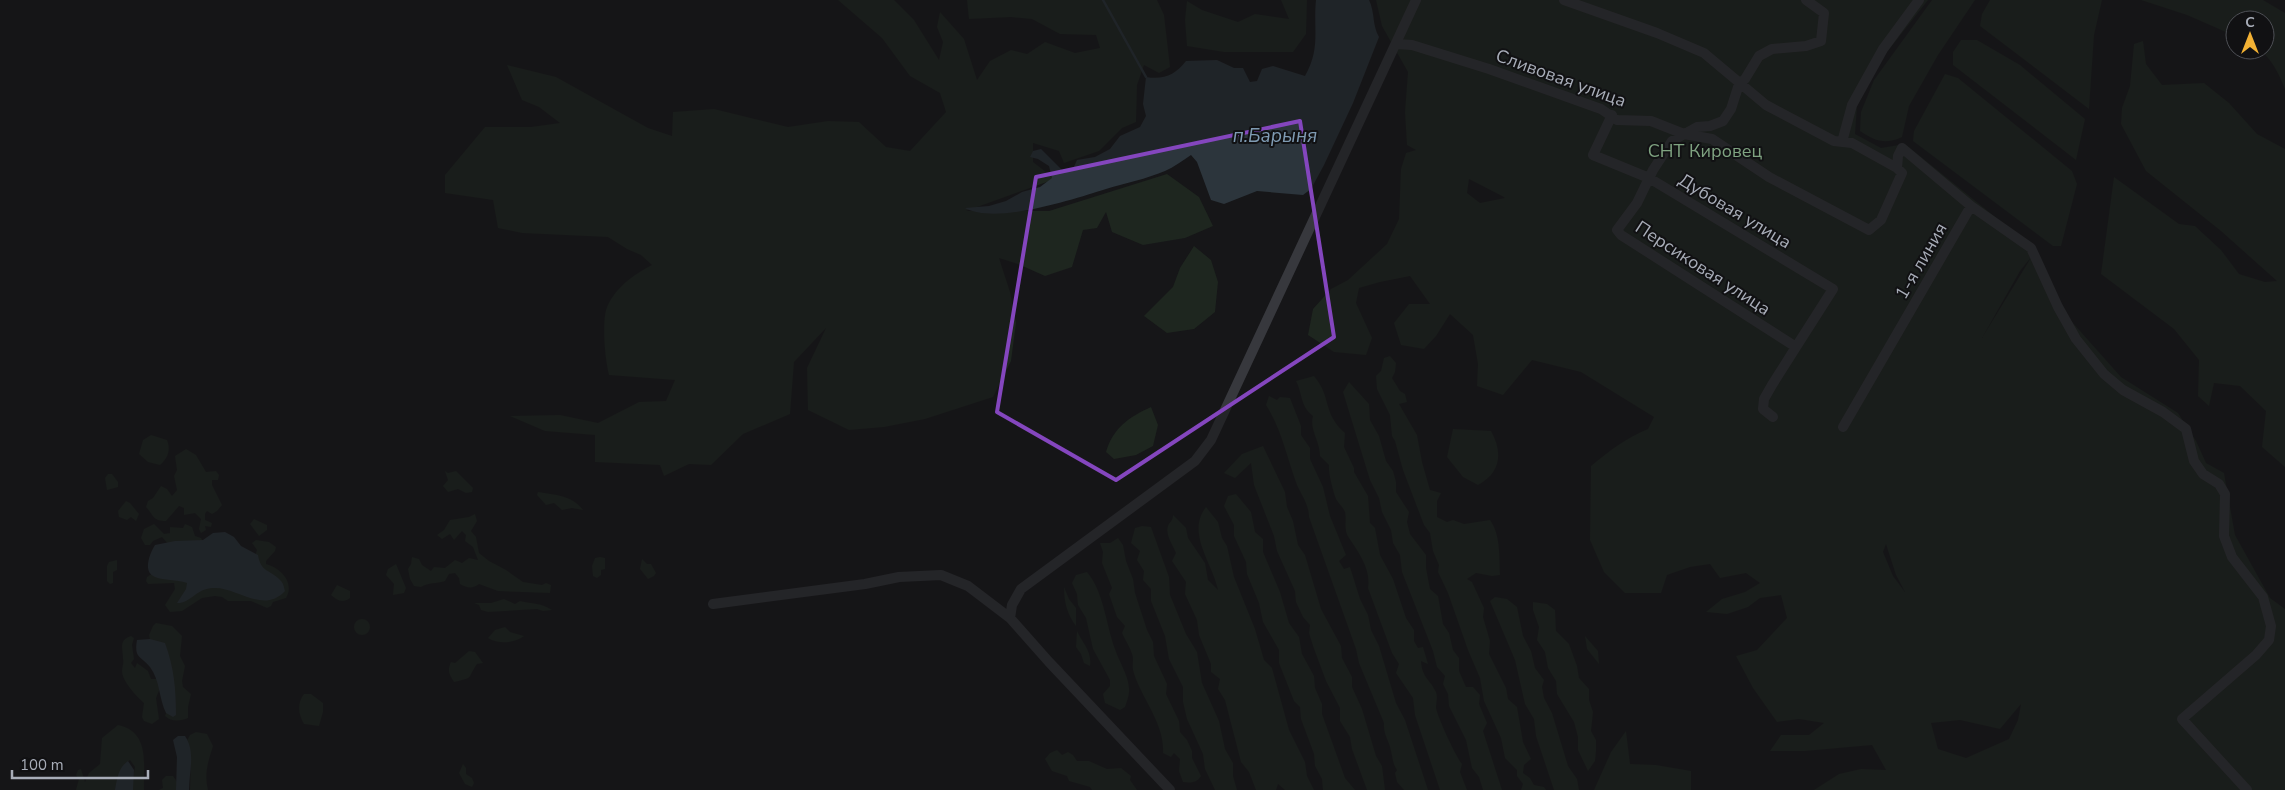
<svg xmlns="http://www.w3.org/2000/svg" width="2285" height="790" font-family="'Nunito Sans',sans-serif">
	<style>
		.green { fill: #1e261f; fill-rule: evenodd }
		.water { fill: #2c353c }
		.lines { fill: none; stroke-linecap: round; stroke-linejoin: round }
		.stream { stroke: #2c353c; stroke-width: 2.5 }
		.street { stroke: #37383d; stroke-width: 10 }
		.marked { fill: none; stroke: #8446be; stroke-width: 4; stroke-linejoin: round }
		.labels { text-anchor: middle; stroke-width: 4; stroke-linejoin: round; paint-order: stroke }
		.street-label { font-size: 18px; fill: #a8adb8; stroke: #111113 }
		.park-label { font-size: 18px; fill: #7fa381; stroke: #111113 }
		.water-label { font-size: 19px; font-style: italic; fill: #7f9bb3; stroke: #111113 }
	</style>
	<rect width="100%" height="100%" fill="#161618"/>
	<path class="green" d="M838 0H894L914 20 939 60 943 42 937 27 940 12 964 39 977 80 990 61 1011 50 1027 54 1045 42 1075 53 1100 48 1096 35 1060 34 1032 19 1011 17 969 19 967 0H1157L1164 15 1170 67 1159 73 1144 65 1137 85 1136 122 1122 128 1099 151 1064 163 1059 151 1033 143V162L1055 179 966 211H1049L1167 174 1199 197 1213 226 1185 238 1143 245 1112 232 1106 212 1097 228 1083 230 1072 267 1045 276 1018 264 999 258 1010 292 1016 323 1011 361 993 397 925 419 884 427 849 430 808 410 807 368 826 328 794 362 790 414 743 434 711 465 689 464 664 476 660 465 595 462V435L545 431 510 416 560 415 598 423 639 402 666 401 675 380 609 375C605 359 602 326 606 310 613 289 634 274 652 265L641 255 627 249 608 237 522 233 498 228 493 200 445 193V175L485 127H531L560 123 539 107 522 100 507 65 556 77 648 128 672 136 673 112 714 109 788 127 828 121 859 122 886 147 910 151 946 112 940 93 910 76 882 38Z
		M1281 0H1307L1306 34 1293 52H1224L1187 46 1185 20 1187 1 1202 10 1238 22 1255 14 1289 19Z
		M1376 0H1928L1883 57 1857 106 1855 134 1881 148 1905 144 2036 250 2064 313 2121 377 2178 413 2196 441 2206 463 2224 473 2235 535 2270 598 2285 609V790H1814L1839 774 1861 769 1886 770 1872 745 1805 751H1770L1781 735H1809L1824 723 1799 719 1777 722 1753 688 1736 656 1757 650 1787 618 1781 595 1760 598 1748 607 1727 614 1706 612 1722 599 1745 592 1760 583 1746 573 1720 578 1710 564 1690 567 1667 575 1661 593H1625L1604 572 1590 540 1591 466C1609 451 1626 438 1648 429L1654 417 1581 372 1532 360 1503 395 1477 386 1478 364 1473 335 1450 314 1436 336 1424 349 1401 345 1394 323 1409 304H1430L1410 276 1380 282 1359 288 1356 303 1372 338 1366 355 1334 352 1308 335 1313 309 1331 289 1348 280 1387 244 1399 219 1401 169 1406 153 1416 150 1407 145 1405 112 1408 72 1382 26ZM1469 179 1502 196 1505 198 1480 203 1467 193ZM2032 256 1982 338 2020 271ZM1886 544 1896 575 1905 592 1893 576 1883 552ZM2021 704 2018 720 2009 739 1966 758 1938 749 1931 723 1960 720 2000 729Z
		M1932 0H1975L1938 55 1909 106 1902 137C1885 145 1875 141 1860 131L1861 112 1874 80Z
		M1990 0H2102L2094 35 2089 109 1980 26 1982 14Z
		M2141 0H2263L2285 13V89C2280 76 2271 57 2259 50H2265V20H2235V36L2187 15Z
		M1961 40H1977L2020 65 2085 119 2076 160 1953 65V52Z
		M2143 41 2146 64 2162 85 2204 83 2229 103 2257 134 2285 149V467L2262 447 2266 411 2240 386 2214 383 2209 406 2198 396 2199 360 2174 329 2101 274 2114 177 2179 224 2195 226 2221 250 2239 274 2265 282 2277 281 2221 231 2146 171 2121 124 2122 108 2130 86 2134 44Z
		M1945 74 1958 78 2072 171 2077 184 2061 246H2053L1913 141 1914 131Z
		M1194 246 1211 260 1218 282 1215 312 1194 329 1167 333 1144 316 1173 287 1180 268Z
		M1390 356 1396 363 1395 372 1392 378 1400 391 1405 394 1407 402 1399 404 1417 435 1422 462 1430 490 1441 493 1437 501V517L1447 522 1453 520 1464 524 1490 520C1501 535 1499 558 1500 575L1492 576 1476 573 1467 579 1472 582 1484 608 1483 617 1490 641 1489 654 1506 688 1508 699 1517 707 1523 742 1531 759 1524 765 1523 773 1530 778 1534 785 1544 787 1546 790H1521L1523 784 1517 776V770L1505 758 1501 738 1484 701 1480 678 1468 650 1448 593 1438 572 1439 565 1433 551 1430 533 1424 525 1403 470 1395 441 1392 436 1390 415 1377 389 1376 376 1381 371 1384 358Z
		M1314 376C1332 397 1322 413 1345 433L1344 447 1354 468V472L1368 496 1370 523 1375 528 1380 555 1393 579 1406 618 1414 630V641L1418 648 1423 647 1428 664 1421 661C1422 678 1430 679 1436 692 1438 697 1436 703 1436 708 1438 718 1456 757 1462 764L1460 772 1467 790H1440L1415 715 1413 698 1396 673 1399 664 1392 653 1368 588C1371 569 1359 553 1349 538 1343 530 1347 520 1345 512 1343 507 1338 503 1336 499 1333 491 1328 472 1329 465L1320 456C1320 441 1309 429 1313 416 1300 406 1303 395 1296 381Z
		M1349 382 1369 404 1370 420 1379 436 1386 461 1393 471 1396 482V492L1409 512 1407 522 1410 534 1426 555V568L1430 589 1438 596 1443 624 1449 633 1453 650 1459 658V671L1466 687H1473L1480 695 1479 704 1487 723 1483 731 1502 790H1483L1479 777 1472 768 1466 740 1449 706 1448 694 1443 684 1445 676 1437 667 1433 651 1402 572 1400 555 1393 543 1391 530 1382 512 1379 498 1370 480 1343 392Z
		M1269 396 1277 400 1280 397 1290 398 1301 426V435L1310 448V459L1323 487 1330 516 1346 555 1339 561 1344 569 1350 567 1360 599 1368 615 1371 630 1379 646 1396 703 1405 720 1428 790H1404L1397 782 1395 773 1397 770C1392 762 1393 759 1391 751 1389 740 1383 735 1384 723L1359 663 1356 649 1309 517C1309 505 1302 496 1297 485 1287 458 1282 430 1266 405Z
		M1151 407 1158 425 1153 446 1136 455 1114 459 1106 452C1113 428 1129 417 1151 407Z
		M1453 429 1491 431C1503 452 1501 473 1478 485L1463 477 1447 457Z
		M151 435 167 440C171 450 168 458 160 465L148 462 139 454 143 440Z
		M1263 446 1285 492 1287 507 1293 521 1298 545 1305 555 1321 609 1341 646 1342 658 1352 677V687L1362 709 1376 756 1382 766 1385 790H1367L1352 749 1350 737 1340 721V708L1326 681 1313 646 1309 633 1310 625 1303 617 1296 602 1295 591 1277 551 1274 536 1254 485 1251 463 1235 478 1224 473 1242 454Z
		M186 449 196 455 206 472 216 471 219 475 218 480H212V485L222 505 217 511 212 514 207 511 205 514V520L212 523 211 527 205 526 206 530 201 533 199 529 201 519 195 513 184 515V508L179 506 166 521C153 521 154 516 146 507L148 501 153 498 161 486 167 489 172 496 177 490 174 476 177 470 175 456Z
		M445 471 448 473 456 471 473 488 472 492 466 493 458 489 448 492 443 486 448 480Z
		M108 474H112L118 482V487L107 490 105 478Z
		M538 492C555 495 572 495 583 510L572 508 562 510 554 503 546 505 537 495Z
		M1236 494 1251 512 1255 532 1263 539V552L1280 592 1289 623 1299 637 1302 654 1314 676 1315 688 1322 704V714L1345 778 1355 790H1323L1322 779 1315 766 1314 754 1301 719 1300 707 1294 701 1279 663V650L1263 622 1259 603 1247 574 1246 562 1234 536V525L1224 506 1228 496Z
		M126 501 130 503 139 514 136 521 131 517 127 520 119 517 118 511Z
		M1206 507 1218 522 1222 538 1227 546 1234 577 1255 629 1264 660 1272 668 1289 730 1305 762 1307 776 1314 790H1285L1278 784 1276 790H1256L1249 772 1241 762 1225 700 1218 689 1220 679 1211 672V664L1199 635 1197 620 1185 594 1186 582 1172 561 1176 553C1173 545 1165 535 1168 526 1170 521 1173 521 1173 515L1186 528 1188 538 1205 563 1208 580 1218 590C1212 562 1186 533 1206 507Z
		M475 514 477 521 471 531 476 537 479 553 489 561 506 570 523 582 542 585 546 583 551 585 550 593 498 591 479 584C473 589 467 588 460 584L459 578 455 573 449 574 445 581C436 584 429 582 421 587L414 586 410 579 408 569 411 564 412 557 419 559 422 565 431 571 434 567 445 568 455 560 462 563 469 558 478 560 473 547 465 541 466 535 462 531 454 540 450 534 442 539 437 535 444 530 450 520 469 517Z
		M254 519 267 525V530L259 536 250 524Z
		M154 524 164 534 170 533V527L183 528 185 524 192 527 195 536 201 538 204 543 169 545 162 537 153 541 150 545H145L141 538 144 529Z
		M1142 526 1151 527 1169 577 1170 595 1186 634 1197 652 1202 683 1219 721 1225 749 1233 763V776L1237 790H1215L1205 769 1203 754 1187 719 1183 702V687L1169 659 1165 636 1151 601V589L1143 580 1144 571 1137 560 1140 551 1131 543 1135 528Z
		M1118 538 1123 545 1126 561 1133 579 1135 593 1147 630 1153 642 1154 656 1167 684 1166 694 1179 721 1180 732 1187 740 1192 751V758L1201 776C1197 783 1190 783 1183 782L1179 771 1180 759 1174 753 1171 757 1163 753C1165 723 1140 697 1133 670 1132 665 1134 659 1132 654 1130 647 1125 640 1122 633L1125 626 1117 617 1109 594 1112 588 1102 563 1103 552 1100 543H1110Z
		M256 540 269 542 276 547 275 551 266 561V564C281 568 295 583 286 598L273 602 271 606 267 608 251 601H228L222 597 215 596 202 598 182 611 170 612 165 605 175 589 174 583 148 584 146 581 147 577 153 573 183 579 197 588 261 571 255 556 257 550 252 543Z
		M600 557 605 558V569L601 570V575L597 578 593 576 592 566 595 558Z
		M642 559 647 564H651L656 573 654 576 648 579 640 569Z
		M117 560V570L113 572V583L110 584 107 581V566L109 562Z
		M396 564 406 588 404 593 393 595 394 584 386 575 388 569Z
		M1087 572C1104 592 1106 625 1115 649 1119 662 1128 674 1129 688 1130 694 1127 701 1125 707L1120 710 1105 703 1103 694 1110 686V680L1093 649 1086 618 1078 605 1077 594 1072 583 1076 575Z
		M337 585 350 591V598C342 604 337 600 331 595Z
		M1064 587 1069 599 1076 608V626C1067 614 1064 602 1064 587Z
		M1495 597 1507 599 1517 607 1523 636 1531 651 1535 668 1544 680 1542 687 1544 698 1552 713 1568 766 1577 779 1579 790H1554L1536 736 1534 719 1525 704 1515 660 1490 601Z
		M504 599 515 604 520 601C533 604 541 603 552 610L543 611 537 609 488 612 481 610 479 605 474 603H491Z
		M1533 602 1547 604 1555 610 1556 631 1569 644 1577 666 1579 678 1589 689V700L1593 712 1591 731 1596 740V751L1595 761 1588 771 1578 750V737L1574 722 1557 694 1556 681 1548 668 1545 652 1537 640 1539 627 1533 610Z
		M354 627a8 8 0 1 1 16 0a8 8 0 1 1-16 0Z
		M156 623 172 626 182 636 180 656 185 666 182 681 183 687 191 694 188 707V718C181 721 171 722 165 716L167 711 149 635 153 626Z
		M505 627 510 632 524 636C515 643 499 645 488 638L495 630Z
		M1077 631C1083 644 1092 651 1090 666L1084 663 1081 654 1076 647Z
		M131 636 134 638 132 645 134 659 131 663 135 668 137 663 148 671 151 679H159L161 686 156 698 159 719 152 724 144 721 142 717 144 703C137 697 122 681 122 671 122 667 124 663 123 659 123 649 118 640 131 636Z
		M1585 636 1598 651 1599 664 1587 649Z
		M469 651 475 652 483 663 477 664C466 680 475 677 454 682 449 674 447 671 451 662L455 663Z
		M304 694H311L323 703V712L319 726 304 724C298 714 297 703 304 694Z
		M118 725C151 732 143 766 144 790H133L132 784 135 767 130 760 125 764 117 790H76L79 779 76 775 78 770 81 769 85 782 89 773 100 764 102 738Z
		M1626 731 1630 764 1656 765 1691 771V790H1594L1611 752Z
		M196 732 207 734 213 746C208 762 204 774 208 790H190L191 756 185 744 190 735Z
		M1057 750 1062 755 1068 752 1073 755 1077 761H1089L1107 769 1121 768 1131 776 1130 780 1137 790H1092L1090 787 1069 781 1067 776 1052 771 1045 759 1050 753Z
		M463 764 466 768V774L472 778 474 783 472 787 465 784 459 773Z
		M166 776H173L180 786 181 790H159L163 788 162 780Z"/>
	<path class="water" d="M1316 0H1369C1375 12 1372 25 1379 37L1353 103 1324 165 1311 189 1303 195 1257 191 1224 204 1211 200 1197 162 1191 155C1182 161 1174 167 1165 171 1146 179 1126 183 1106 189 1074 199 996 225 965 208L989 206 1006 201 1022 192 1040 187 1052 178 1049 166 1038 159 1030 157 1033 151 1041 149 1063 171 1073 169 1077 160 1095 157 1110 149 1120 136 1140 127 1146 116 1143 104 1146 77C1164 80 1175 75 1186 61L1217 60 1234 68H1243L1250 82 1257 81 1262 69 1273 66 1305 76C1321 48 1313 29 1316 0Z
		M225 532 234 537 241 546 258 555C261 573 270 569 280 580 283 582 284 587 285 591 264 614 238 588 215 588 197 587 192 603 177 603L186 589 187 583C176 579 164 581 155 577 142 572 150 553 155 545L175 541 203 540 213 533Z
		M150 639 165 643C174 667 176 689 176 715L173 717 166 713C159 699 160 680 150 667 140 655 134 659 137 640Z
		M178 736H185C196 752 189 772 189 790H176L177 757 173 740Z
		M128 761 134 770 133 790H115C117 779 118 768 128 761Z"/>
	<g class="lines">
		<path class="stream" d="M1103 0 1146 77"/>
		<path class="street" d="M1397 44 1412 45 1489 69 1601 109 1617 120 1651 121 1684 134 1712 139 1769 177 1869 230 1881 220 1902 173 1897 168 1852 143 1834 141 1766 105 1704 53 1657 33 1564 0
			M1612 115 1593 155 1649 178 1833 289 1796 347
			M1842 142 1852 105 1883 49 1919 0
			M1971 206 2031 248 2058 307 2076 339 2104 374 2123 390 2163 412 2186 429 2194 461 2203 474 2219 484 2225 494 2224 536 2232 557 2263 597 2271 626 2269 640 2256 655 2182 719 2247 790
			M1773 417 1763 409 1764 399 1772 385 1796 347 1621 235 1617 230 1637 203 1653 170 1672 141 1697 127 1710 126 1723 121 1731 109 1739 84 1745 79 1759 56 1772 49 1806 46 1821 41 1824 13 1806 0
			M1843 427 1971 206 1902 148 1898 156 1897 168
			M713 604 865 584 899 577 941 575 968 586 1010 618 1049 662 1170 790
			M1010 618 1012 605 1021 589 1195 461 1211 440 1416 0"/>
	</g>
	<path d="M0 0H2285V790H0ZM1300 121 1334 337 1116 480 997 412 1036 177Z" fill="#161618" fill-opacity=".55" fill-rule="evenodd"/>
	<path class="marked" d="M1300 121 1334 337 1116 480 997 412 1036 177Z"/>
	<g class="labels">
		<g class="street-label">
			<text transform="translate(1561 78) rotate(20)" y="6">Сливовая улица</text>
			<text transform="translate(1735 211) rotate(31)" y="6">Дубовая улица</text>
			<text transform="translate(1921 261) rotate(-60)" y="6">1-я линия</text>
			<text transform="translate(1703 268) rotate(33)" y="6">Персиковая улица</text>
		</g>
		<g class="park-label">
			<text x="1705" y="157">СНТ Кировец</text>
		</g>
		<g class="water-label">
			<text x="1275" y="142">п.Барыня</text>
		</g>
	</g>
	<g transform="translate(2250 35)"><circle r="24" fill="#111113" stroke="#4d4f55"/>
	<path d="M0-4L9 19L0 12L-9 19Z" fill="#f2b134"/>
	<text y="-8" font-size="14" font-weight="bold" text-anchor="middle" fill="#a8adb8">С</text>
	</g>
	<path d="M12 770v8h136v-8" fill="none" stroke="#a8adb8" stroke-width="2.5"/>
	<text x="20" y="770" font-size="15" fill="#a8adb8" stroke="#111113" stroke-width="4" paint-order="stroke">100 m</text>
</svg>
